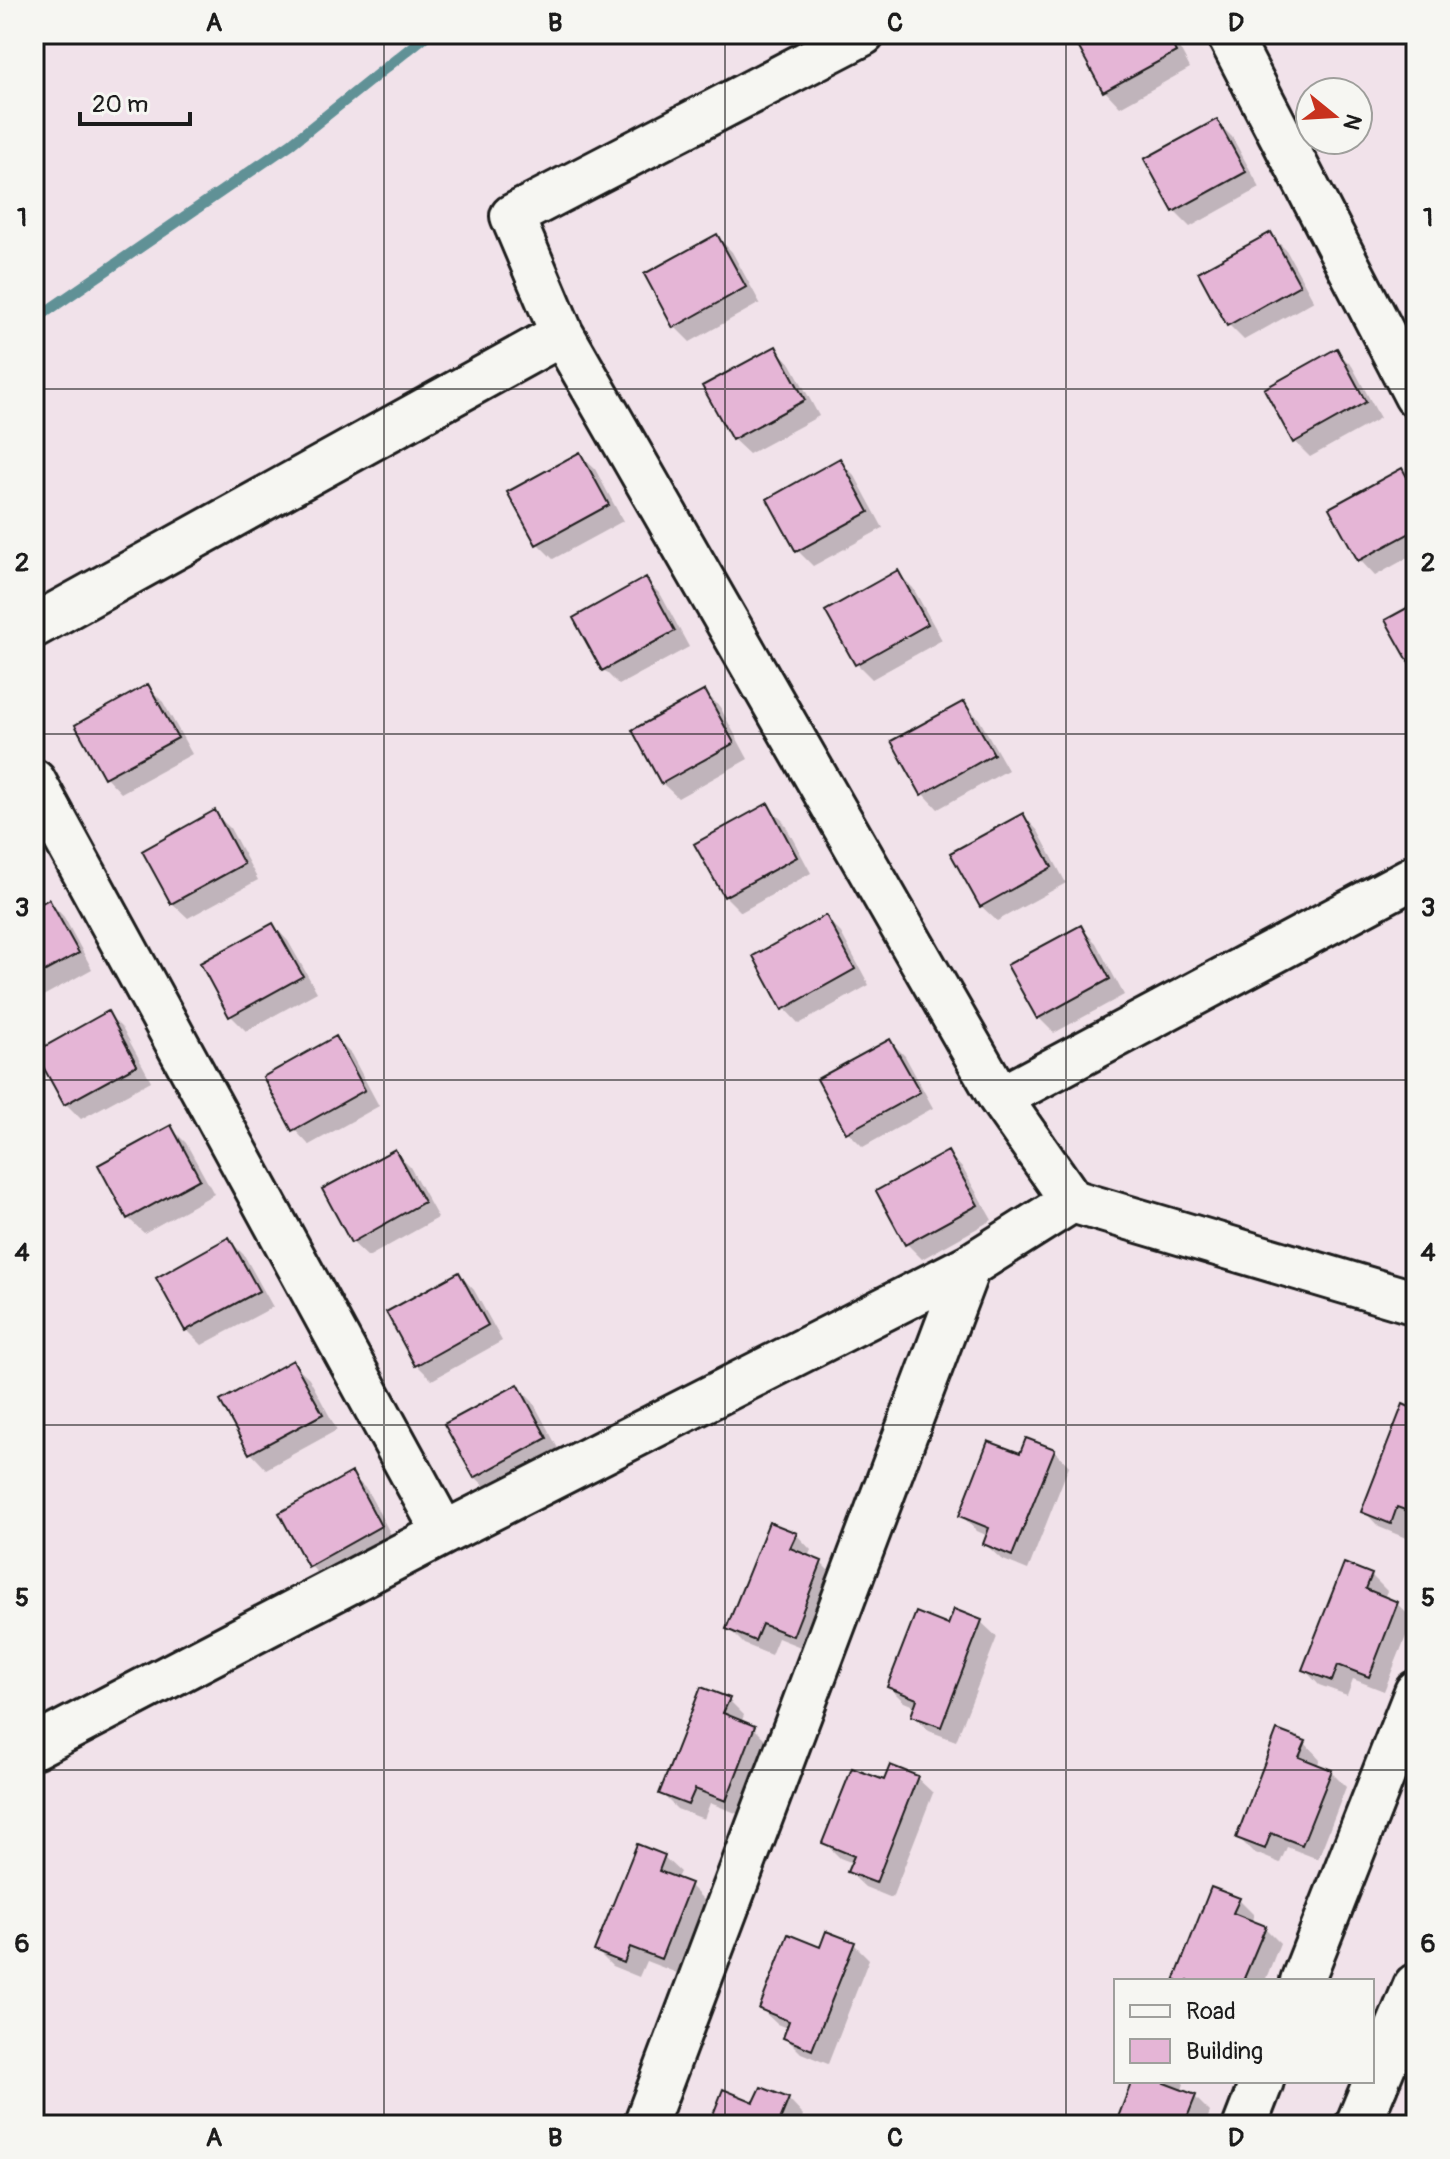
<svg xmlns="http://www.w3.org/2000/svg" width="1450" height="2159" font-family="Pangolin,sans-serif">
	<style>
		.shadow { fill: #0003 }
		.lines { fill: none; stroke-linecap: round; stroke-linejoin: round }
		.stream { stroke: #609196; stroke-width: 11 }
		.building { fill: #e5b5d6; stroke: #1c1c1c; stroke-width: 2 }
		.street-casing { stroke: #1c1c1c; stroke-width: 48 }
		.secondary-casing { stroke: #1c1c1c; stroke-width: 50 }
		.street { stroke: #f6f6f2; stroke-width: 42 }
		.secondary { stroke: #f6f6f2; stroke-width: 44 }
		.grid { fill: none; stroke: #1c1c1c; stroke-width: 2; stroke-opacity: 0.55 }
		.neatline { fill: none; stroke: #1c1c1c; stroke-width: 3 }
		.grid-label { font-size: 26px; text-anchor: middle; font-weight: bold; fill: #1c1c1c }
	</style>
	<rect width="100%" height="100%" fill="#f1e2ea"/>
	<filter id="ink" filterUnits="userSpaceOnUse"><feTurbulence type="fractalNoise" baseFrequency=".0125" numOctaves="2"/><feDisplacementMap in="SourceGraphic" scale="16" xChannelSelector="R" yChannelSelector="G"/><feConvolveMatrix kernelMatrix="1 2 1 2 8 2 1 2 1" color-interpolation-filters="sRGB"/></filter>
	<g filter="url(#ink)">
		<path class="shadow" d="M1087 34H1172L1190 68 1120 107 1105 91 1077 39Z
			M1216 121 1232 137 1260 188 1190 227 1174 211 1146 160Z
			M1270 234 1286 250 1314 301 1244 340 1228 324Z
			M717 236 732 252 760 303 690 342 675 327Z
			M775 349 791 364 819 416 749 454 733 439Z
			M1336 351 1352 366 1380 418 1310 457 1294 441Z
			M579 454 595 469 623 521 553 559 538 544Z
			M839 460 855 476 883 528 813 566 798 551 770 499Z
			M1402 470 1416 484V553L1375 576 1360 560 1332 508Z
			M898 573 913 588 942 640 872 679 856 663Z
			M646 580 661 595 689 647 619 685 604 670Z
			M148 687 163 702 192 754 121 793 106 777 78 726Z
			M705 692 720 707 748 759 678 798 662 783Z
			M964 703 979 719 1008 770 938 809 923 793Z
			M767 806 783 821 811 873 741 912 725 896Z
			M214 813 230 828 258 880 188 918 172 903Z
			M1023 815 1038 831 1066 883 997 921 981 906Z
			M49 901 64 917 92 969 34 1001V910Z
			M826 918 841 933 869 985 799 1024 784 1008Z
			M273 925 288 941 317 992 246 1031 231 1016Z
			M1080 927 1096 943 1124 995 1054 1033 1039 1018Z
			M108 1014 123 1029 151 1081 81 1119 66 1104Z
			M336 1039 351 1054 379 1106 309 1145 294 1129Z
			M890 1041 905 1056 933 1108 863 1147 848 1132Z
			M170 1127 186 1143 214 1194 144 1233 128 1218Z
			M394 1151 410 1167 438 1218 368 1257 352 1242Z
			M948 1153 963 1169 992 1220 922 1259 907 1244Z
			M229 1240 244 1255 273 1307 202 1345 187 1330 159 1278Z
			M459 1274 474 1290 502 1341 432 1380 417 1365Z
			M293 1363 309 1378 337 1430 266 1469 251 1453 223 1401Z
			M517 1386 533 1402 561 1454 491 1492 475 1477Z
			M1416 1412V1523L1413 1521 1406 1538 1379 1527 1364 1511Z
			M1054 1450 1069 1466 1028 1570 1001 1559 985 1544 988 1536 977 1531 961 1515 1021 1456Z
			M352 1475 367 1490 395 1542 325 1581 310 1565Z
			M796 1534 811 1550 808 1557 821 1563 836 1578 808 1650 778 1638 771 1655 744 1644 728 1628Z
			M1371 1575 1387 1591 1384 1598 1397 1604 1413 1619 1384 1691 1353 1679 1347 1695 1319 1685 1304 1669Z
			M981 1622 997 1637 956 1741 929 1731 913 1715 916 1707 904 1702 889 1687 949 1627Z
			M729 1700 744 1715 741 1723 754 1728 769 1743 741 1815 710 1803 704 1819 677 1809 661 1793Z
			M1305 1743 1320 1759 1317 1766 1330 1771 1346 1787 1318 1859 1287 1847 1280 1863 1253 1852 1238 1837Z
			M917 1778 933 1793 892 1898 865 1887 849 1872 853 1863 840 1858 825 1843 885 1783Z
			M664 1857 680 1872 676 1880 689 1885 705 1901 677 1973 646 1961 639 1977 612 1966 597 1951Z
			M1238 1899 1254 1915 1251 1922 1264 1927 1280 1943 1265 1981H1176Z
			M854 1944 869 1959 828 2064 801 2053 785 2037 789 2029 777 2024 761 2009 821 1949Z
			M1134 2081H1181L1184 2084 1181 2092 1195 2097 1210 2112 1205 2125H1117Z
			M788 2099 803 2115 799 2125H711L755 2105Z"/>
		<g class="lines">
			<path class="stream" d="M34 320 292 143 428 34"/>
		</g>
		<path class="building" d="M1083 34H1167L1176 52 1103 92 1074 39Z
			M1217 119 1246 172 1173 212 1144 159Z
			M1271 232 1300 285 1227 326 1198 272Z
			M717 234 746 287 673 328 644 274Z
			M776 346 805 400 732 440 702 386Z
			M1337 348 1366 402 1293 443 1264 389Z
			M580 452 609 505 536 545 507 492Z
			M840 458 869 512 796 552 767 499Z
			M1402 468 1416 493V530L1358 561 1329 508Z
			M898 570 928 624 855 665 825 611Z
			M646 577 675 631 602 671 573 618Z
			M1416 603V673H1415L1385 620Z
			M148 684 178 738 104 778 75 725Z
			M705 690 734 743 661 784 632 730Z
			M964 701 994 754 921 795 891 741Z
			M768 803 797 857 724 897 694 844Z
			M215 810 244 864 171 904 142 851Z
			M1023 813 1052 867 980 907 950 853Z
			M49 899 79 953 34 977V907Z
			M826 915 855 969 782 1010 753 956Z
			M273 923 303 976 229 1017 200 963Z
			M1081 925 1110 979 1037 1019 1007 965Z
			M108 1011 137 1065 64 1105 35 1052Z
			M336 1036 365 1090 292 1131 263 1077Z
			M890 1039 920 1092 846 1133 817 1079Z
			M171 1125 200 1179 127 1219 98 1165Z
			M395 1149 424 1202 351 1243 322 1189Z
			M948 1151 978 1205 905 1245 876 1191Z
			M229 1237 259 1291 185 1331 156 1278Z
			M459 1272 488 1325 415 1366 386 1312Z
			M293 1360 323 1414 249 1454 220 1401Z
			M518 1384 547 1438 474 1478 444 1424Z
			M1403 1404 1416 1410V1514L1397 1507 1391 1524 1361 1512Z
			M1026 1438 1055 1449 1012 1556 983 1544 989 1528 959 1516 988 1441 1020 1453Z
			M352 1472 381 1526 308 1567 279 1513Z
			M769 1522 797 1533 790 1548 822 1561 793 1636 762 1624 755 1641 726 1629Z
			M1344 1563 1372 1574 1366 1589 1398 1602 1369 1677 1338 1665 1332 1681 1302 1670Z
			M954 1609 982 1620 941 1727 911 1716 917 1699 887 1687 916 1612 948 1625Z
			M701 1687 730 1698 723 1713 755 1726 726 1801 695 1789 688 1805 659 1794Z
			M1277 1730 1306 1741 1299 1757 1332 1770 1302 1845 1271 1833 1265 1849 1236 1838Z
			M890 1765 918 1776 876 1883 847 1872 854 1856 822 1843 852 1768 884 1780Z
			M637 1844 665 1855 659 1871 691 1883 661 1959 630 1947 624 1963 594 1951Z
			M1211 1887 1240 1898 1233 1913 1266 1926 1243 1981H1174Z
			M826 1931 855 1942 812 2050 783 2038 789 2021 759 2009 788 1934 820 1947Z
			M1132 2081H1165L1164 2083 1196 2095 1184 2125H1115Z
			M761 2087 789 2098 778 2125H709L723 2089 754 2102Z"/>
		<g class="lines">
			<g class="street-casing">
				<path id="street" d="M863 34 512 216 562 334 1000 1098 1072 1201
					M1228 34 1416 396
					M34 626 562 334
					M34 781 444 1533
					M1000 1098 1416 876
					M34 1747 444 1533 969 1266 1072 1201 1416 1303
					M1302 1981 1416 1692
					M645 2125 969 1266
					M1245 2125 1262 2081"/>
			</g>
			<g class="secondary-casing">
				<path id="secondary" d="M1358 2125 1416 1986"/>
			</g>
			<use href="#street" class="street"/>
			<use href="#secondary" class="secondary"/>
		</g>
	</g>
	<path class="grid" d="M384 34V2125M725 34V2125M1066 34V2125M34 389H1416M34 734H1416M34 1080H1416M34 1425H1416M34 1770H1416"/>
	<rect width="1450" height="2159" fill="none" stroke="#f6f6f2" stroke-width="88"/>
	<rect x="1114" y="1979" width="260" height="104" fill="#f6f6f2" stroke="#9f9f9c" stroke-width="2"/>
	<rect x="1130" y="2005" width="40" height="12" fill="#f6f6f2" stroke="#9f9f9c" stroke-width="2"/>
	<text x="1186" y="2019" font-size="24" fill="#1c1c1c">Road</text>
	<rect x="1130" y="2039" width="40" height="24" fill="#e5b5d6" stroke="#9f9f9c" stroke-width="2"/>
	<text x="1186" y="2059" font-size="24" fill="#1c1c1c">Building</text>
	<g transform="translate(1334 116) rotate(108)"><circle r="38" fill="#f6f6f2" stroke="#9f9f9c" stroke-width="2"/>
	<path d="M0-6L14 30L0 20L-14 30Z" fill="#c8321e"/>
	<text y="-12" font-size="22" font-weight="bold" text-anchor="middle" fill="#1c1c1c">N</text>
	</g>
	<path d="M80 112v12h110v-12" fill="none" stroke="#1c1c1c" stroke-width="4"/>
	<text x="92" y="112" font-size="24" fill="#1c1c1c" stroke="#f6f6f2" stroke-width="6" paint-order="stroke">20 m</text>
	<rect x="44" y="44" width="1362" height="2071" class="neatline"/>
	<g class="grid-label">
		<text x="214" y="31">A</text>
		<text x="555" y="31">B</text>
		<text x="895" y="31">C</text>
		<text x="1236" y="31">D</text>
		<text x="22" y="226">1</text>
		<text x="1428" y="226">1</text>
		<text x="22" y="571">2</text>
		<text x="1428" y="571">2</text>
		<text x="22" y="916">3</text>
		<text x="1428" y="916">3</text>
		<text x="22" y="1261">4</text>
		<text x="1428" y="1261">4</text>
		<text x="22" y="1606">5</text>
		<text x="1428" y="1606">5</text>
		<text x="22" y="1952">6</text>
		<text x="1428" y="1952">6</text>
		<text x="214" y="2146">A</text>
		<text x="555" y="2146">B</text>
		<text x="895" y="2146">C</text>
		<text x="1236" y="2146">D</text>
	</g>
</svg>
